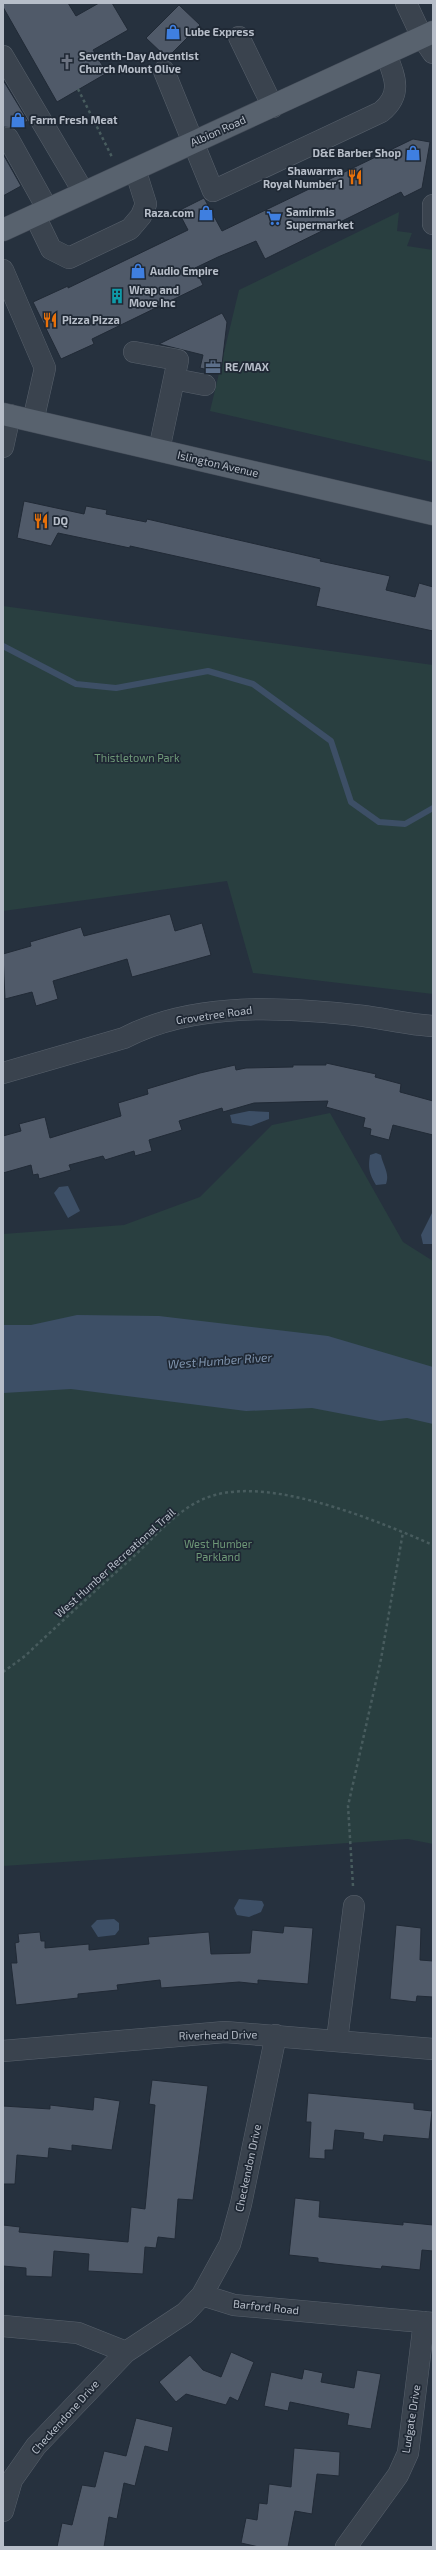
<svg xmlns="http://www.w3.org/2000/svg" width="436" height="2550" font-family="'Exo 2',sans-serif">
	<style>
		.green { fill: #293f40 }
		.water { fill: #3d4f66 }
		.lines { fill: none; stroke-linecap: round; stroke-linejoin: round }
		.stream { stroke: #3d4f66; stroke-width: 6 }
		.building { fill: #505a69; stroke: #212a36 }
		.minor-casing { stroke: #58616c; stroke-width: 22 }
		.major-casing { stroke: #444c58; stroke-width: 23 }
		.path { stroke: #485c5e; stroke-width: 2.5; stroke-dasharray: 3 3; stroke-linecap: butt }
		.minor { stroke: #3a434e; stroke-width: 21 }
		.major { stroke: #58626e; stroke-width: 22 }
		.labels { text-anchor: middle; stroke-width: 3.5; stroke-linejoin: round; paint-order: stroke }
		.poi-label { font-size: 11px; font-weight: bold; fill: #b7bec9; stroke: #1f2834; text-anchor: start }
		.street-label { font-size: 11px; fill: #b7bec9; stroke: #1f2834 }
		.park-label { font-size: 11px; fill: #6f9978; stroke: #1f2834 }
		.water-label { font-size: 12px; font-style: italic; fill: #8095af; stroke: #1f2834 }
	</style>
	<rect width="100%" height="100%" fill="#26313e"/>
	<path class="green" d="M399 212 397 231 412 233 407 246 433 250V462L210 411 239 290Z
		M3 606 433 665V994L253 973 227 881 3 911Z
		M330 1113 403 1242 433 1261V1844L408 1839 3 1866V1234L124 1225 200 1197 272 1125Z"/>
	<path class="water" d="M249 1111 269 1112V1119L251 1126 232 1123 230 1115Z
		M376 1153 381 1155C383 1166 390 1173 386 1184L376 1185C369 1173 368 1168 370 1155Z
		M68 1186 80 1211 68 1218 54 1193 59 1187Z
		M433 1211V1244H423L421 1235Z
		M77 1315 159 1316 328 1336 433 1367V1424L407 1418 380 1421 312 1408 246 1411 71 1389 3 1393V1325H31Z
		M239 1899 262 1901 264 1905 261 1912 249 1917 237 1915 234 1908Z
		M114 1919 119 1923V1930L115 1935 98 1937 91 1926 97 1920Z"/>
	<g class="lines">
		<path class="stream" d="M3 646 76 684 116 688 208 671 253 684 331 741 351 802 379 822 405 824 433 808"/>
	</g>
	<path class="building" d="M3 3H68L76 16 99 3H112L128 30 93 50 107 73 57 102 3 7Z
		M179 5 200 25 167 58 146 38Z
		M3 80 28 121 15 128 3 127Z
		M413 139 430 142 422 188 404 197 401 192 265 259 256 241 218 257 195 268 203 285 92 339 94 344 61 359 33 302 68 286V288L188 230 178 211 204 198 222 231Z
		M3 154 21 186 3 196Z
		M222 313 227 322 221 373 200 368 203 355 159 344Z
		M24 501 84 514 86 506 107 510 106 514 146 522 147 519 321 559 320 561 390 576 386 590 415 597 419 583 433 587V631L316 606 320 588 248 572 130 546V548L58 533 51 546 17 538Z
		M170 914 175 931 202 923 211 955 132 977 127 959 53 981 58 999 36 1006 32 992 5 999 3 954 31 946 30 942 81 927 84 936Z
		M326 1063 376 1074 375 1077 401 1084 400 1092 433 1101V1135L393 1125 389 1140 370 1135 371 1129 363 1127 365 1118 326 1107 328 1101 254 1103 223 1112 222 1108 179 1121 182 1130 149 1140 152 1151 135 1156 134 1151 105 1160 103 1156 69 1165 71 1170 39 1179 38 1174 33 1175 31 1165 3 1173V1136L21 1131 19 1124 45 1117 50 1138 121 1116 118 1103 148 1094 147 1089 200 1073 235 1065 236 1070 246 1068 293 1067V1065H326Z
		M396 1925 421 1928 420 1960 433 1961V1997L417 1996 416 2002 390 1999Z
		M284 1926 313 1928 308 1984 258 1980V1984L239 1982 161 1988 160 1980 117 1985 118 1990 78 1994V1998L16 2005 11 1963H17L15 1943 19 1942 18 1934 40 1932 41 1941H45V1948L89 1944V1950L149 1944 148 1937 209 1932 211 1954 250 1953 252 1930 283 1933Z
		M152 2080 208 2086 193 2200 178 2199 175 2239 158 2237 156 2248 145 2247 143 2274 88 2271 89 2254 54 2251 52 2277 26 2276V2268L3 2266V2225L20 2227 19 2232 128 2242 131 2207 145 2209 155 2105 149 2104Z
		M308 2093 414 2103V2109L432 2111 429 2139 384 2135 383 2142 363 2139 364 2133 335 2130 333 2150H325V2159L309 2158 311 2122H306Z
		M94 2097 120 2101 112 2150 72 2145V2151L49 2148 48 2158 17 2155 15 2184H3V2106L50 2109V2105L93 2110Z
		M295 2198 320 2201 319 2217 403 2225V2222L433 2225V2251L422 2250 420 2270 382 2266 381 2269 334 2264 318 2262V2258L289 2255Z
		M231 2352 254 2362 238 2401 230 2397 226 2405 186 2394 176 2402 159 2382 190 2355 203 2370 221 2377Z
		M304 2369 323 2373 321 2382 354 2388 357 2370 381 2374 371 2429 347 2425 349 2414 290 2402 288 2411 264 2406 271 2372 302 2379Z
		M136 2418 173 2427 168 2452 145 2446 135 2486 124 2483 117 2519 109 2517 104 2547H57L62 2523 72 2525 82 2485 95 2487 104 2451 126 2456Z
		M294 2448 340 2452 339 2476 317 2474 312 2514 295 2511 288 2547H259L241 2543 246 2518 257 2520 259 2503 267 2504 269 2484 291 2487Z"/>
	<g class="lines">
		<g class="minor-casing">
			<path id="minor" d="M406 3 422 37 433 53
				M239 37 273 107
				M3 56 84 193
				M164 71 213 191 381 112C403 94 395 77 386 54
				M8 138 48 210
				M433 205V224
				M35 216 51 249 69 258 130 229 141 216 146 204 135 169
				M3 270 45 368 33 421
				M134 352 178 360 159 450
				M174 379 205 385
				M3 447 10 415
				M3 1073 124 1038C195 1001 286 1007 364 1016 387 1019 409 1025 433 1026
				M337 2040 354 1906
				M3 2051 225 2032 433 2049
				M202 2295 230 2244 241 2204 276 2035
				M3 2326 78 2333 126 2352 185 2313 202 2295 234 2305 433 2323
				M3 2511 12 2480 36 2446 126 2352
				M346 2547 398 2475 408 2453 424 2322"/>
		</g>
		<g class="major-casing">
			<path id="major" d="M3 230 433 32
				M3 414 433 514"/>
		</g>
		<path class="path" d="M78 89 112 157
			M3 1672 25 1656C60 1623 96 1590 132 1558 157 1535 181 1504 215 1495 275 1478 378 1521 433 1545
			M353 1886 348 1806 381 1659 403 1532"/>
		<use href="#minor" class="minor"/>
		<use href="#major" class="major"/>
	</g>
	<defs>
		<g id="shop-bare" transform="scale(1.2)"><path d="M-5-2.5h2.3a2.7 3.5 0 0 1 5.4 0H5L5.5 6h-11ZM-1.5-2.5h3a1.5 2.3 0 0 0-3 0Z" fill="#3f7fe0" stroke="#1f2834" stroke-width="2.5" paint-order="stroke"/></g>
		<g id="church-bare" transform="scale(1.2)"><path d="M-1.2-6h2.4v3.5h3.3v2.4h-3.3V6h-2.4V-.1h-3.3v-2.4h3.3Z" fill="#6b7280" stroke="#1f2834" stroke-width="2.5" paint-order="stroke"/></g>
		<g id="restaurant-bare" transform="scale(1.2)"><path d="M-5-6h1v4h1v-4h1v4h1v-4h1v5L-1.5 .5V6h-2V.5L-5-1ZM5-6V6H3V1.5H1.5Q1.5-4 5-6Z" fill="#e8710a" stroke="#1f2834" stroke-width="2.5" paint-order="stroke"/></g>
		<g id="supermarket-bare" transform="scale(1.2)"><path d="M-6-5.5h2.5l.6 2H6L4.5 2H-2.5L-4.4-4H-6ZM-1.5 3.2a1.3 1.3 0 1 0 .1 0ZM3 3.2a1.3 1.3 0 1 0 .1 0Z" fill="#3f7fe0" stroke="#1f2834" stroke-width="2.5" paint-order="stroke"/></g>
		<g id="building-bare" transform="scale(1.2)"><path d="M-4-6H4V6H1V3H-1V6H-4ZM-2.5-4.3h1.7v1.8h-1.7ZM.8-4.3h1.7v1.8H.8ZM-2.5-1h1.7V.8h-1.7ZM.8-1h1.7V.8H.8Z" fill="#0f9aa8" stroke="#1f2834" stroke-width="2.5" paint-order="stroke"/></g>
		<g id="office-bare" transform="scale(1.2)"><path d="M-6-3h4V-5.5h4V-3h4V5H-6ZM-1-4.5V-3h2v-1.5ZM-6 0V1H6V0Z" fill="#5c6f8a" stroke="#1f2834" stroke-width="2.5" paint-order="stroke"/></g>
	</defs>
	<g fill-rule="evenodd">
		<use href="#shop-bare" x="173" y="32"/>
		<use href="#church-bare" x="67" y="62"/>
		<use href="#shop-bare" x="18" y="120"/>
		<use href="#shop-bare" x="413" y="153"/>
		<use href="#restaurant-bare" x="355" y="177"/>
		<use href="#shop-bare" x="206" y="213"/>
		<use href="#supermarket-bare" x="274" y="218"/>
		<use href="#shop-bare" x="138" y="271"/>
		<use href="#building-bare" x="117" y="296"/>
		<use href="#restaurant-bare" x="50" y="320"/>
		<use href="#office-bare" x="213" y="367"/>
		<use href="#restaurant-bare" x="41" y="521"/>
	</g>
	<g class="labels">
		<g class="poi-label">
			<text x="185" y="36">Lube Express</text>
			<text x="79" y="60">Seventh-Day Adventist<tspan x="79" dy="13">Church Mount Olive</tspan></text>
			<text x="30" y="124">Farm Fresh Meat</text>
			<text x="401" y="157" text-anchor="end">D&amp;E Barber Shop</text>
			<text x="343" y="175" text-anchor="end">Shawarma<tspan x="343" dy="13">Royal Number 1</tspan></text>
			<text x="286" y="216">Samirmis<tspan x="286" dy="13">Supermarket</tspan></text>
			<text x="194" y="217" text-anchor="end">Raza.com</text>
			<text x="150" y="275">Audio Empire</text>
			<text x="129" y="294">Wrap and<tspan x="129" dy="13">Move Inc</tspan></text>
			<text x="62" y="324">Pizza Pizza</text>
			<text x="225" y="371">RE/MAX</text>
			<text x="53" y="525">DQ</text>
		</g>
		<g class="street-label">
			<text transform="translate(218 131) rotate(-24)" y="4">Albion Road</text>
			<text transform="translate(218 464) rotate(13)" y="4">Islington Avenue</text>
			<text transform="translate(214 1015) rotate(-8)" y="4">Grovetree Road</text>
			<text transform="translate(115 1563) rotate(-42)" y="4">West Humber Recreational Trail</text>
			<text transform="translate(218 2035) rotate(-1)" y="4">Riverhead Drive</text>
			<text transform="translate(248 2168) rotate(-78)" y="4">Checkendon Drive</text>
			<text transform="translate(266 2307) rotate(6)" y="4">Barford Road</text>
			<text transform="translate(65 2417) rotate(-48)" y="4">Checkendone Drive</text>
			<text transform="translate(411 2419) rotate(-81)" y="4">Ludgate Drive</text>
		</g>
		<g class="park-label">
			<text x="137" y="762">Thistletown Park</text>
			<text x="218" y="1548">West Humber<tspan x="218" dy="13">Parkland</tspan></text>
		</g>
		<g class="water-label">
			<text transform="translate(220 1361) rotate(-4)" y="4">West Humber River</text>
		</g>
	</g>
	<rect width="436" height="2550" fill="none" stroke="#b7bec9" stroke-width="8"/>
</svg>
